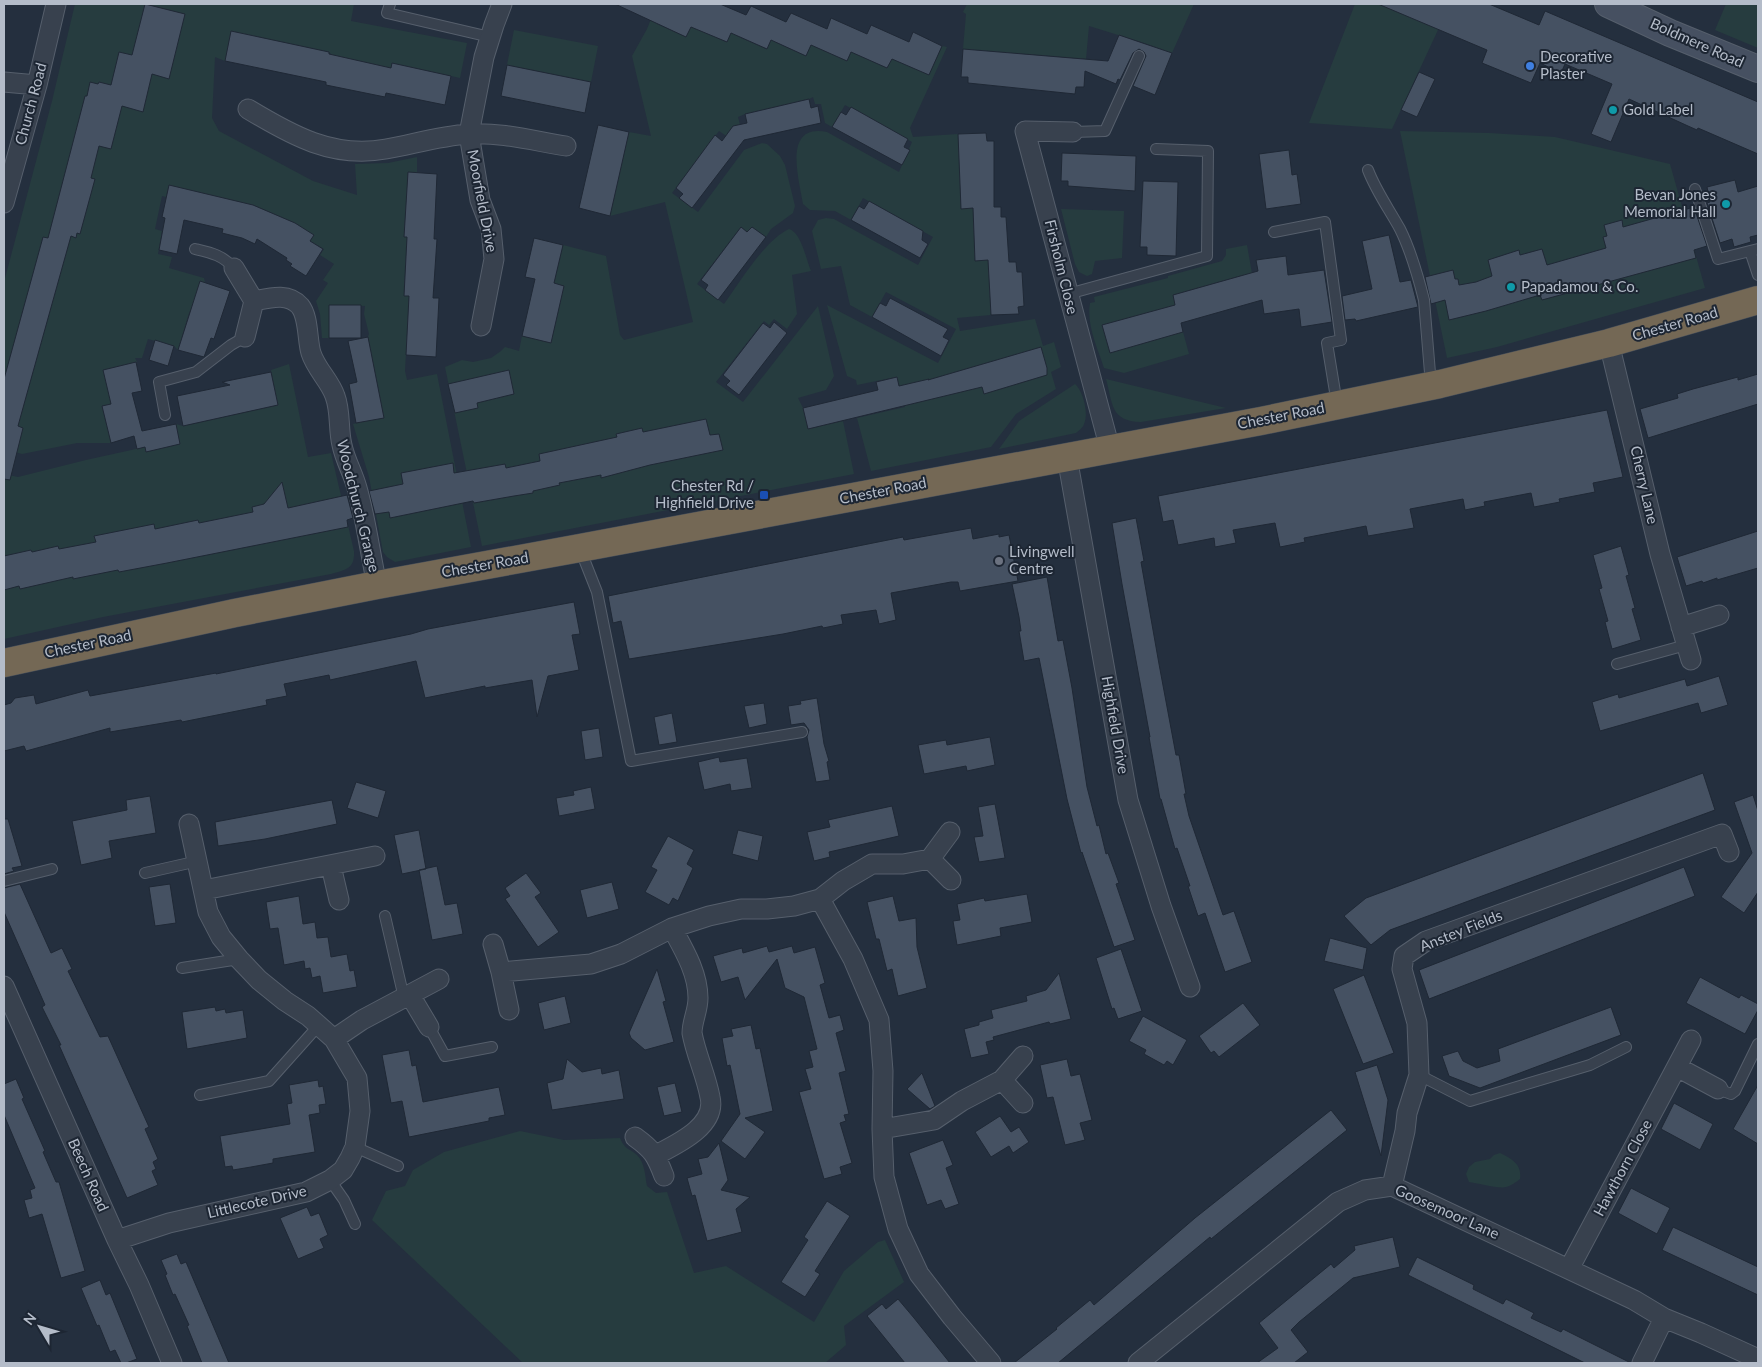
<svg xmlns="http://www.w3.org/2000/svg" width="1762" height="1367" font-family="Lato,sans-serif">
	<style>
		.green { fill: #263c3f }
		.building { fill: #455162; stroke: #1f2835 }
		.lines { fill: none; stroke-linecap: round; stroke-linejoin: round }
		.lane-casing { stroke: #565f6c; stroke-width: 12 }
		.street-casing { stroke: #565f6c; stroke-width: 21 }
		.secondary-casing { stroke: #565f6c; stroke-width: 28 }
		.highway-casing { stroke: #434c59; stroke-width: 29 }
		.lane { stroke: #38414e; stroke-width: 10 }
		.street { stroke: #38414e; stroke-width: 19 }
		.secondary { stroke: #465061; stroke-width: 26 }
		.highway { stroke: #746855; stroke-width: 28 }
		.shop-dot { fill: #3f7fe0; stroke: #1d2633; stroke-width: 2 }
		.culture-dot { fill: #0f9aa8; stroke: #1d2633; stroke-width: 2 }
		.transit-dot { fill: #1a4fb4; stroke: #1d2633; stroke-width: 2 }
		.worship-dot { fill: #6b7280; stroke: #1d2633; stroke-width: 2 }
		.labels { text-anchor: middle; stroke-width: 4; stroke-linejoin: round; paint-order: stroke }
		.street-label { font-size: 15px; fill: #b4bcc9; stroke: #1d2633 }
		.poi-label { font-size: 15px; fill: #b4bcc9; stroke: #1d2633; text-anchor: start }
	</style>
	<rect width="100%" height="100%" fill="#242f3e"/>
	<path class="green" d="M75 4H354L351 21 467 43 460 78 392 63 391 68 332 55 329 52 231 32 225 61 215 57 212 118 219 131 313 181 357 195 355 164 388 163 417 157V173H408L404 237H407L404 296H409L405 371 407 380 437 374 471 547 395 562 387 557 383 552 369 477 353 424 384 417 368 337 369 334 364 314 365 306 329 305V338H322L320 314 316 301 328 283 323 280 334 264 320 255 324 249 310 241 313 235 255 206 169 186 166 197 162 196 155 229 162 231 158 254 172 257 169 268 204 278 205 283 189 313 178 350 174 346 148 339 142 358H135L137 362 104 370 133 398 102 406 111 443H77L22 454 4 449V282L52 101Z
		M657 4H666L657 24 686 37 700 7 698 29 726 42 740 13 737 36 766 49 780 19 786 22 777 43 806 56 820 26 818 48 847 61 861 32 858 55 887 68 901 38 900 62 929 75 942 46 947 47 910 128 913 137 958 134 961 208H973L975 261 988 260 991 315 957 318 960 331 1035 319 1043 346 1054 342 1061 367 1051 372 1056 389 1016 414 991 447 871 471 857 418 905 407 901 387H899L896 377 857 385 856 380 847 376 827 305 938 363 956 329 886 292 872 317 850 305 841 266 821 269 812 231 818 220 826 218 834 219 918 265 933 237 863 198 851 220 835 211 810 210 803 204C799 179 782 123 827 132L899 172 912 142 845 105 832 127 825 123 821 104H815L813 97 809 99 745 114 738 117 744 140 739 141 737 143 719 131 672 193 698 212 744 150 762 143 767 144 780 156 785 165 795 206 793 213 771 229 766 237 752 227 747 232 741 227 697 284 724 304C740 282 765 240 789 229 801 232 806 259 811 271L792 275 797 314 787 329 774 319 769 325 764 321 716 382 743 402 818 306 834 376 826 390 798 398 803 408 808 429 843 421 854 474 482 546 445 367 462 360 473 362 491 358 501 351 505 347 519 351 522 336 551 343 564 286 554 283 563 245 606 256 620 335 624 340 693 322 665 202 610 216 629 132 651 136 632 56 647 29Z
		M967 4H1194L1172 53 1144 43 1089 26 1086 59 963 49 966 14 963 12Z
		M1355 4H1450L1392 129 1309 123Z
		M1726 4H1758V48L1715 30Z
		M514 30 598 46 591 82 507 65Z
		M1400 131 1489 133 1555 137 1670 164 1705 288 1497 347 1447 358Z
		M1061 209 1124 211 1122 258 1095 261 1092 274 1087 276 1079 272 1075 264Z
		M1247 245 1257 302 1251 303 1243 275 1173 295 1189 354 1124 373 1104 368C1098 349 1086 324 1090 303L1095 302 1094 297 1168 278V276L1222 261 1226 255V249Z
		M289 364 308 457 331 453 354 551C355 569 346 570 331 574L103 617 4 639V474L18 477 86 460 145 447 146 452 180 444 176 424 183 426 278 405 271 370Z
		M1106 379 1226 408 1141 422C1110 421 1113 404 1106 379Z
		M1075 384C1083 391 1089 413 1084 424 1083 428 1079 430 1076 433L999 449 1019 421Z
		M520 1131 564 1140 620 1138C625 1150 629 1148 637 1155 645 1163 645 1176 647 1186L656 1193 667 1192 694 1273 726 1266 814 1322 844 1271 878 1242 885 1240 904 1282 844 1326 846 1345 825 1363H523L372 1220 386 1191 405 1186 413 1170 444 1152Z
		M1500 1153C1512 1159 1522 1164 1520 1179 1516 1182 1511 1186 1506 1187 1499 1189 1477 1183 1469 1182L1466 1174 1469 1167 1475 1162 1490 1159 1494 1155Z"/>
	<path class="building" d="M145 4 185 14 169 79 152 74 143 112 122 106 111 149 99 146 91 178 95 179 80 234 77 233 76 238 71 236 26 397 18 426 23 428 10 480 4 479V379L43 237 48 238 85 96H87L90 82 98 84 99 82 111 85 119 52 132 55Z
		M615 4H720L746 15 751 6 786 22 791 13 827 29 831 18 867 34 871 25 909 42 913 32 942 46 929 75 892 59 887 68 851 52 847 61 811 45 806 56 771 40 767 49 731 33 727 42 691 27 686 37Z
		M1378 4H1489L1539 25 1545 11 1758 102V154L1698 128 1697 130 1688 126 1629 99 1611 142 1591 134 1612 84 1565 64 1561 73 1540 63 1531 83 1482 63 1487 50Z
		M231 31 329 52V54L391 68 392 63 451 76 445 105 386 93 385 97 326 85V82L225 61Z
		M1119 35 1172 53 1155 95 1133 86 1146 56 1144 52 1139 49 1133 53 1120 80 1118 79 1116 84 1085 71 1084 87H1076L1075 94 968 83V77H961L963 49 1108 61Z
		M507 65 591 82 585 113 501 96Z
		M1419 72 1435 79 1417 117 1401 110Z
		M809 99 811 108 818 106 821 123 744 140 692 208 679 198 683 194 676 188 715 135 722 141 733 126 747 123 745 114Z
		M851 107 908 139 904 147 910 150 902 165 832 127 841 112 846 115Z
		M598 125 629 132 610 216 579 208Z
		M986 133 987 141H994V207H1001V217H1006L1009 262H1016L1017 272H1022L1024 306 1018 307 1019 314 991 315 988 260 975 261 973 208 961 209 958 134Z
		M1289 150 1292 175 1297 174 1301 204 1266 209 1259 154Z
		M1062 153 1136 156 1135 191 1068 186V181H1061Z
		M408 172 437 174 434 239H437L433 298H439L436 357 406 355 409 296H404L407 237H404Z
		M1735 180 1738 192 1758 186V235L1750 237 1751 242 1734 247 1732 239 1720 243 1707 203 1710 202 1707 187Z
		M1143 181 1178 182 1176 256 1147 255V247H1140Z
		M169 185 253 205 295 223 314 235 310 241 323 249 306 276 290 266 292 264 286 260 287 258 257 239 255 244 242 238 222 233 223 229 184 220 177 254 159 250 165 218 162 217Z
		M869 201 923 231 922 240 928 244 920 258 851 220 859 206 864 209Z
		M1694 207 1707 246 1694 250 1696 258 1542 300 1540 295 1486 311 1449 320 1445 300 1431 304 1425 277 1453 270 1455 279H1458L1459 285 1476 282 1492 276 1488 260 1519 250 1520 255 1542 249 1547 265 1606 248 1603 237 1607 236 1604 225 1622 220 1623 227Z
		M741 227 747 232 752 227 766 237 718 300 705 290 708 285 701 280Z
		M1389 235 1400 282 1411 280 1418 307 1356 321 1355 319 1345 320 1342 296 1372 289 1362 241Z
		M534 238 563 245 554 283 564 286 551 343 522 336 535 279 525 277Z
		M1286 256 1288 275 1324 270 1332 322 1301 327 1299 309 1264 314 1262 300 1181 323 1183 332 1110 353 1102 325 1175 305 1173 295 1258 271 1256 260Z
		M200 281 230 291 214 339 211 338 204 357 178 350Z
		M890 298 948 329 943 337 949 340 941 356 872 317 880 303 886 306Z
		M329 305H361V338H329Z
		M774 322 787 333 739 395 726 385 730 381 723 375 763 323 770 328Z
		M368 337 384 418 356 423 349 384 357 382 348 341Z
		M155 340 174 346 168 366 149 360Z
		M1041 347 1047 368V375L984 394 982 387 808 429 803 408 878 390 876 382 897 377 899 386 929 379 928 380Z
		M136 362 142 391 132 393 142 431 176 424 180 444 146 452 145 447 137 449 134 436 111 443 102 406 111 404 103 370Z
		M509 370 514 394 477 403 478 408 455 413 448 384Z
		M271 372 278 405 183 426 177 396 230 385 222 382Z
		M1758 374V404L1648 438 1640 409 1678 398 1677 394 1693 389 1738 377V380Z
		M1607 410 1623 477 1593 483 1595 492 1559 499 1560 502 1534 507 1531 493 1484 502 1485 506 1465 510 1463 499 1410 509 1414 528 1368 536 1366 526 1304 538 1305 542 1280 547 1275 523 1233 530 1236 543 1215 547 1214 538 1178 545 1173 520 1163 522 1158 496Z
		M706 419 710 435 719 434 723 450 650 465 601 478V475L559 483 560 485 533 491V493L514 496 474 503 473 501 390 518 389 512 375 514 369 491 403 484 401 473 453 463 454 473 505 464 506 468 540 461 539 454 617 437 616 434 642 428 643 432Z
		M282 482 288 508 347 495 353 518 347 520 348 527 167 563 119 572 118 570 73 579V577L20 589 19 586 4 590V556L31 550 32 552 58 546 59 549 96 542 94 536 154 524 155 529 198 520 199 523 253 512 252 507 264 504Z
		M1136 518 1144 561 1141 562 1159 664 1176 755H1179L1186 794H1184L1189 816 1223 915 1234 911 1252 962 1225 972 1205 913 1198 916 1188 886H1190L1177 848 1175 849 1161 799H1160L1149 737H1150L1122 584 1112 523Z
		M971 528 973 539 999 534V537L1009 535 1018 581 960 591 958 582H951L891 593 896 620 879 624 876 610 841 615 843 624 823 628 822 626 783 634 629 659 621 621 613 623 608 596 903 537 904 540Z
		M1758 531V568L1717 580V578L1703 583 1702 581 1686 586 1677 557Z
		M1621 546 1629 575 1626 576 1635 608 1632 609 1641 640 1612 649 1605 622 1608 621 1599 589 1602 588 1593 555Z
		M1047 577 1058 641 1063 640 1072 688 1087 787 1097 826 1099 825 1106 854 1108 853 1119 883 1116 884 1135 940 1114 947 1082 852 1081 853 1067 799 1039 658 1024 661 1019 631H1021L1019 617 1012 584Z
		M574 602 580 634 572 635 579 670 548 676 537 717 532 680 485 688V686L425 698 416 661 330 680 329 675 284 684 287 696 266 700 267 705 182 722 181 720 110 732V728L26 751 24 746 4 751V705L11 703 15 698 34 695 36 704 88 690 90 696 216 673V674L411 634 428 629Z
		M1719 676 1728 705 1701 713 1698 703 1600 731 1592 702 1618 694 1619 698 1685 679 1687 686Z
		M817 698 824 744 829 761 827 762 830 780 816 782 807 737 809 730 804 723 791 725 788 706 801 704 800 701Z
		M764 703 767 724 749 728 744 706Z
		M672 713 677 742 659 745 654 717Z
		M599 728 603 757 585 760 581 731Z
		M990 737 995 765 967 771 966 766 924 774 918 745 946 740 947 745Z
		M719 757 720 762 747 758 752 788 731 791 730 784 704 790 698 762Z
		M1703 773 1715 810 1390 930 1371 945 1344 916 1366 898Z
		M356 782 386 791 378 818 347 808Z
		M591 787 595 809 559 816 556 798 574 795 573 791Z
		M1753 795 1758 811V892L1744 913 1721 897 1752 853 1734 802Z
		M150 796 156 833 109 841 112 858 81 865 72 821 127 810 126 800Z
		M332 800 337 824 265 839 218 846 215 822Z
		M995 804 1005 858 979 862 974 837 983 836 978 807Z
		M892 806 899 836 829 852 830 857 814 861 807 832 830 827 828 820Z
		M4 819H8L22 866 12 868 14 871 4 874Z
		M419 830 426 869 402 874 394 835Z
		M738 830 763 836 758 861 732 854Z
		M668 836 694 850 687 864 693 868 678 901 673 898 669 905 645 892 657 870 651 867Z
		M437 866 445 905 457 903 463 934 432 940 419 870Z
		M1684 867 1695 896 1429 999 1419 970Z
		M526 873 541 893 535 897 559 932 538 947 505 899 510 896 505 888Z
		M612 882 619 909 587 918 580 890Z
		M20 884 51 953 62 948 72 969 68 971 100 1037 108 1036 149 1127 145 1129 158 1159 153 1162 156 1169 152 1171 158 1185 127 1198 59 1045H61L42 1007 45 1005 4 912V888Z
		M170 884 176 923 155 926 149 887Z
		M1027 894 1032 922 1000 928 1001 936 957 945 953 921 960 920 957 904 984 898 985 901Z
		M299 896 303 924 315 922 317 938 328 937 331 957 347 954 350 971 354 970 357 987 323 993 320 976 312 978 310 968 305 969 304 961 284 965 278 928 270 929 266 902Z
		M893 896 899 921 916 918 917 947 927 988 898 996 892 969 887 971 879 939H876L867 902Z
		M1330 938 1367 948 1363 970 1324 961Z
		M767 946 769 952 792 946 794 953 815 947 825 983 820 985 829 1018 840 1015 844 1030 836 1033 846 1071 839 1073 849 1114 844 1115 846 1121 840 1123 852 1163 840 1167 842 1174 824 1179 799 1092 811 1089 805 1069 813 1067 809 1051 817 1049 804 997 785 988 777 959 745 1000 738 977 721 982 713 956 742 948 743 953Z
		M1121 949 1142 1011 1118 1019 1114 1008 1112 1009 1096 958Z
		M657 969 666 1001 663 1002 674 1042 645 1050 631 1038 629 1033Z
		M1059 973 1071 1019 1050 1024 1049 1022 993 1037 994 1040 986 1042 989 1054 971 1058 964 1029 979 1025V1022L993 1018 991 1010 1027 1001 1026 996 1046 990Z
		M1364 975 1394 1053 1363 1064 1333 989Z
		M1700 977 1739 998 1741 995 1758 1004V1010L1745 1034 1686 1003Z
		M565 996 571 1023 544 1030 538 1003Z
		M1243 1003 1260 1025 1219 1057 1214 1051 1211 1053 1199 1036Z
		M215 1007 216 1011 225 1009 226 1013 243 1010 247 1038 187 1049 182 1012Z
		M1611 1007 1621 1035 1480 1088 1449 1076 1442 1056 1458 1051 1463 1061 1477 1068 1500 1061 1498 1049Z
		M1143 1016 1187 1040 1173 1065 1167 1061 1164 1065 1144 1054 1146 1050 1129 1041Z
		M751 1025 756 1049 760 1048 773 1111 745 1118 765 1132 745 1159 721 1141 740 1114 730 1065 727 1066 722 1038 733 1036 731 1029Z
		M409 1050 412 1066 416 1065 423 1102 499 1087 505 1115 489 1118V1121L409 1137 402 1101 391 1103 382 1055Z
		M567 1059 582 1072 601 1068 602 1074 619 1070 624 1099 552 1110 547 1083 563 1079Z
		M1067 1059 1071 1076 1080 1074 1092 1120 1080 1123 1085 1140 1065 1145 1053 1097 1047 1098 1040 1065Z
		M1377 1065 1388 1100 1381 1156 1355 1072Z
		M922 1073 935 1106 930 1109 907 1089Z
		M16 1079 24 1098 22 1099 45 1151 43 1152 56 1182H59L85 1271 61 1278 42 1214 29 1218 24 1200 32 1198 30 1190 35 1188 4 1115V1084Z
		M318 1080 319 1087 323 1086 326 1104 319 1105 320 1113 309 1115 315 1152 273 1159V1163L251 1167 233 1170 232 1166 225 1167 220 1136 290 1124 287 1104 292 1103 289 1085Z
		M675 1083 682 1112 664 1116 657 1087Z
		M1758 1085V1144L1733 1129Z
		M1674 1103 1713 1124 1700 1150 1661 1129Z
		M1331 1110 1347 1130 1227 1226 1211 1239 1210 1237 1058 1363H1014L1057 1329 1056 1328 1090 1300 1094 1305 1195 1218Z
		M1000 1116 1011 1132 1019 1127 1029 1142 1013 1153 1009 1146 991 1157 975 1132Z
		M943 1140 953 1165 946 1168 959 1204 945 1209 941 1200 927 1205 909 1153Z
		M719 1143 728 1180 721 1190 750 1197 736 1209 742 1232 707 1241 695 1195 692 1196 687 1178 702 1174 698 1159 708 1157Z
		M1631 1188 1670 1208 1657 1234 1618 1213Z
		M827 1201 850 1216 815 1271 820 1274 805 1297 781 1282 808 1240 804 1237Z
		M307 1207 311 1216 319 1213 328 1235 320 1239 324 1248 298 1259 280 1218Z
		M1673 1227 1758 1267V1295L1662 1250Z
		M1393 1237 1400 1267 1353 1278 1299 1322 1291 1330 1308 1352 1294 1363H1257L1278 1348 1259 1323 1331 1264 1334 1268 1355 1250 1354 1246Z
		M177 1254 181 1264 186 1262 229 1363H202L187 1326 189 1325 175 1294 173 1295 165 1275 167 1274 161 1260Z
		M1417 1257 1474 1285 1473 1289 1503 1304 1506 1299 1534 1313 1531 1318 1561 1332 1563 1329 1631 1363H1585L1494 1318 1408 1275Z
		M100 1280 106 1295 110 1293 137 1359 126 1363H121L115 1350 110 1352 99 1325 97 1326 81 1288Z
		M898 1299 914 1318 950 1363H905L867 1316 882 1304 886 1309Z"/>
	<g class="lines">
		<g class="lane-casing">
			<path id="lane" d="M390 4 387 13 490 37
				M1073 132 1105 131 1139 56
				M1368 170C1376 191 1389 209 1400 229 1411 251 1418 276 1424 300L1431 385
				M1695 189 1718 259 1758 249
				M1274 232 1325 222 1341 340 1327 343 1337 404
				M195 249C212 253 222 255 234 268
				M1750 251 1758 275
				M1068 294 1207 256 1208 151 1156 149
				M165 415 159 382 196 372 231 345 245 337
				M580 549 597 592 631 761 802 732
				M1617 664 1686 645
				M145 873 198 861
				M4 881 52 869
				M385 916 404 998
				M182 968 239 959
				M429 1027 445 1056 492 1047
				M1419 1075 1470 1101 1590 1065 1626 1047
				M1718 1089 1731 1094 1735 1091 1758 1044
				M200 1095 269 1081 319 1025
				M355 1147 398 1166
				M330 1180 344 1200 355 1224"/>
		</g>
		<g class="street-casing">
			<path id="street" d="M4 82 37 85
				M248 109C291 135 333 159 386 149 414 144 440 136 469 134 501 132 534 141 566 146
				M1073 132 1025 131 1110 449
				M4 203 37 85 56 4
				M234 268 254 301 245 337
				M254 301C269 298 288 292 300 306 309 317 307 340 311 353 316 369 330 381 335 396 341 412 338 429 342 445 345 460 353 473 357 488 366 519 370 553 377 585
				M481 326 494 259 491 229 480 200 469 134 484 57 494 25 502 4
				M1609 343 1660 554 1691 660
				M1067 457 1128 800 1161 906 1190 987
				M1681 627 1719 615
				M950 832 930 859 951 880
				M331 866 339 900
				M204 890 375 856
				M820 899 853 959 879 1020 883 1071 882 1129 884 1177 898 1229 919 1274 952 1317 991 1363
				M493 944 501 972 509 1010
				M501 972 591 964 621 954 672 928 709 916 741 909H767L794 906 820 899 843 881 872 864H903L930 859
				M4 986 117 1240 139 1285 172 1363
				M410 995 429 1027
				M334 1039 362 1020 439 979
				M1677 1067 1718 1089
				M1002 1080 1023 1103
				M882 1129 934 1120 962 1101 1002 1080 1023 1056
				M635 1137C653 1150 656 1155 664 1176
				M656 1155C677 1144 717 1126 710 1097 706 1075 696 1055 692 1033 692 1021 698 1011 698 998 698 973 684 950 672 928
				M1392 1186 1405 1131 1407 1113 1419 1075 1417 1023 1402 969 1404 956 1426 941 1722 834 1729 852
				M117 1240 169 1223 306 1192 330 1180 343 1170 350 1158 355 1147 360 1111 357 1078 334 1039 308 1016 285 1001 259 980 239 959 221 937 208 912 189 824
				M1569 1269 1691 1040
				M1138 1363 1338 1202 1365 1190 1392 1186 1634 1300 1664 1318 1701 1333 1758 1359
				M1642 1363 1664 1318"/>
		</g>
		<g class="secondary-casing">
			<path id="secondary" d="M1608 4 1670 33 1758 69"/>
		</g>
		<g class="highway-casing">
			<path id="highway" d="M4 663 235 613 377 585 580 548 1261 421 1440 384 1609 343 1758 300"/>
		</g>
		<use href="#lane" class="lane"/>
		<use href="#street" class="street"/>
		<use href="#secondary" class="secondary"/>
		<use href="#highway" class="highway"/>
	</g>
	<circle class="shop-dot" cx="1530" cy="66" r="5"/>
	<g class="culture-dot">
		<circle cx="1613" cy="110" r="5"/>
		<circle cx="1726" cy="204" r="5"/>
		<circle cx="1511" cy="287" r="5"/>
	</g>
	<rect class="transit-dot" x="759" y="490" width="10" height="10" rx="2.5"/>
	<circle class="worship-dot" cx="999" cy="561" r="5"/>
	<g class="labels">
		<g class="street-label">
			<text transform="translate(1697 43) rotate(24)" y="5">Boldmere Road</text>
			<text transform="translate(31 104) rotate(-75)" y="5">Church Road</text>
			<text transform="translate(482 201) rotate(79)" y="5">Moorfield Drive</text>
			<text transform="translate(1061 267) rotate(76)" y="5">Firsholm Close</text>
			<text transform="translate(1675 324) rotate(-16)" y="5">Chester Road</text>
			<text transform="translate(1281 416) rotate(-11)" y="5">Chester Road</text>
			<text transform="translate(1644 485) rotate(77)" y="5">Cherry Lane</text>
			<text transform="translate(883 491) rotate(-11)" y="5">Chester Road</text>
			<text transform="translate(358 506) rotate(76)" y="5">Woodchurch Grange</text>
			<text transform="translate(485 565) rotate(-10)" y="5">Chester Road</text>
			<text transform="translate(88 644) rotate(-12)" y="5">Chester Road</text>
			<text transform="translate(1115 725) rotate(80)" y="5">Highfield Drive</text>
			<text transform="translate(1461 931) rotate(-22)" y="5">Anstey Fields</text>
			<text transform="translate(1623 1168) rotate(-62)" y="5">Hawthorn Close</text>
			<text transform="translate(88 1175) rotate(66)" y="5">Beech Road</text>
			<text transform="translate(257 1202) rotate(-13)" y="5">Littlecote Drive</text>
			<text transform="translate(1447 1212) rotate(24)" y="5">Goosemoor Lane</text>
		</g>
		<g class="poi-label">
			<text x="1540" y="62">Decorative<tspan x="1540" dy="17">Plaster</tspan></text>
			<text x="1623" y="115">Gold Label</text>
			<text x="1716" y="200" text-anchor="end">Bevan Jones<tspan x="1716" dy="17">Memorial Hall</tspan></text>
			<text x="1521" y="292">Papadamou &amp; Co.</text>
			<text x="754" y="491" text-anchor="end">Chester Rd /<tspan x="754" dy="17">Highfield Drive</tspan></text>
			<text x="1009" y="557">Livingwell<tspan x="1009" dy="17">Centre</tspan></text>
		</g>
	</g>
	<rect width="1762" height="1367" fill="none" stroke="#b4bcc9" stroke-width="10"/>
	<g transform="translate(40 1327) rotate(308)" stroke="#1d2633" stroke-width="4" paint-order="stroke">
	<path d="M0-4L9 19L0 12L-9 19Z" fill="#b4bcc9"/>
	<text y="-8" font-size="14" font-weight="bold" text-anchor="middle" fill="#b4bcc9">N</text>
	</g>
</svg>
